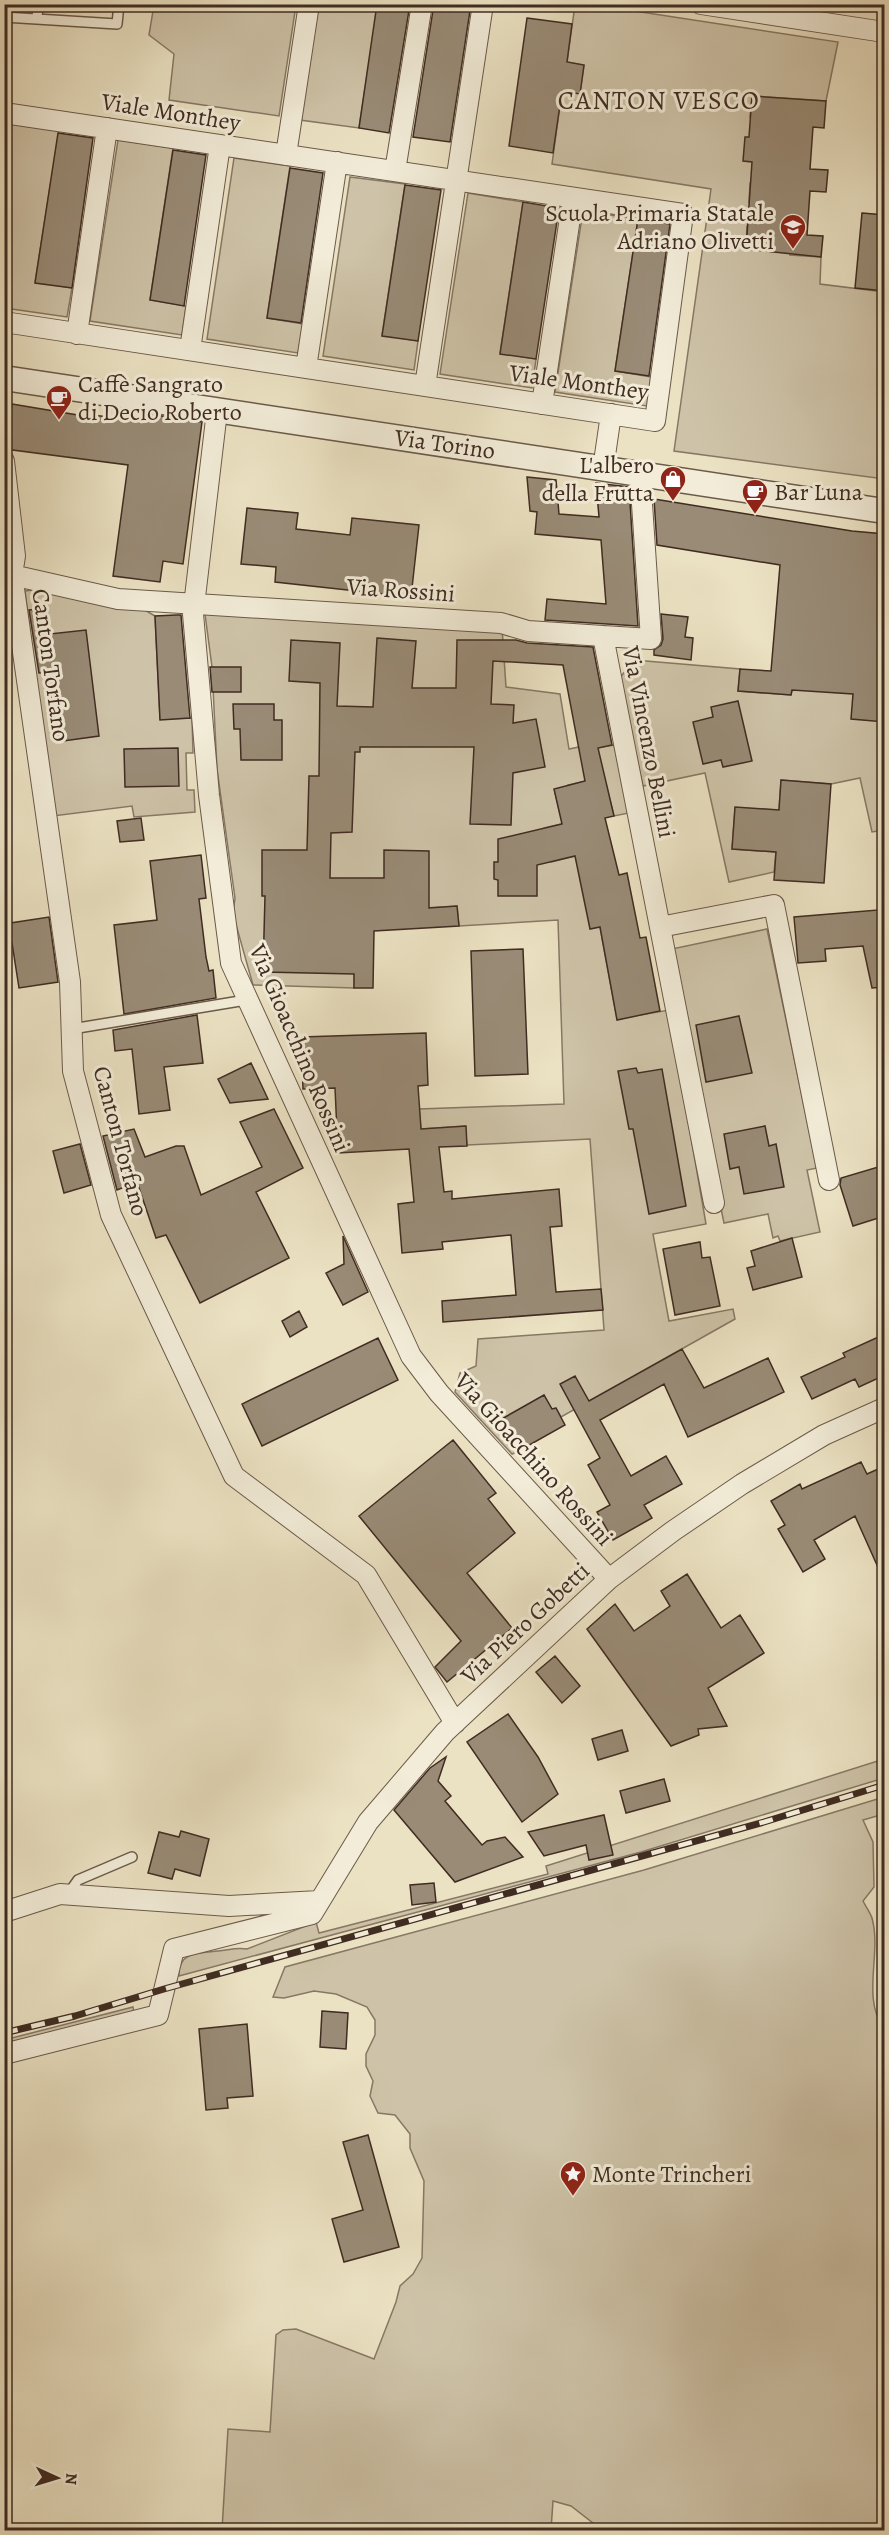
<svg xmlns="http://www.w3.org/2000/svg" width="889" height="2535" font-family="Alegreya,serif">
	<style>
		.green { fill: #cec3a8; stroke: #877865; stroke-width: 1.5 }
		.building { fill: #998b76; stroke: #402c22; stroke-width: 1.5 }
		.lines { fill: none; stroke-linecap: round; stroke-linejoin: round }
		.service-casing { stroke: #6b5a4a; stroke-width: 12 }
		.minor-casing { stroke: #6b5a4a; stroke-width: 22 }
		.tertiary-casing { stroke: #6b5a4a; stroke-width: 27 }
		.service { stroke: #f2ecd8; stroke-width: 9 }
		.minor { stroke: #f2ecd8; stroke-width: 20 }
		.tertiary { stroke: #f2ecd8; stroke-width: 24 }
		.rail-casing { stroke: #402c22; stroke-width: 7 }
		.rail { stroke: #f2ecd8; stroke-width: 4.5; stroke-dasharray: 14; stroke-linecap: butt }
		.labels { text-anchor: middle; stroke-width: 6; stroke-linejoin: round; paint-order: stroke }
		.street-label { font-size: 24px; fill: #402c22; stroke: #f2ecd8 }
		.poi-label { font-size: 24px; fill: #402c22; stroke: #f2ecd8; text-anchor: start }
		.neighbourhood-label { font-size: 26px; letter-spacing: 1.5px; fill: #402c22; stroke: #f2ecd8 }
	</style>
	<rect width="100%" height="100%" fill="#ebe2c3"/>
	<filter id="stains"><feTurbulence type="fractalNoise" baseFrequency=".00333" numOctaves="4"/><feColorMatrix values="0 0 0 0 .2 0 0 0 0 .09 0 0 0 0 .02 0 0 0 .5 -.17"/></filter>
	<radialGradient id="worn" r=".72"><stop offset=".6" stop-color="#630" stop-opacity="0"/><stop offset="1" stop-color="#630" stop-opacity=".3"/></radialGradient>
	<path class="green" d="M154 5H296L279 116 169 100 174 54 149 35Z
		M318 5H378L359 128 300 120Z
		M575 5H595L838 42 826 101 752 96 750 117 780 164 750 183 749 202 761 203 759 226H747L746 249 765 250 792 230 790 255 821 257 820 284 884 292V479L674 451 711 189 552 164 562 91 580 93 584 65 567 62Z
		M4 123 59 131 35 282 72 288 67 317 5 308Z
		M118 140 173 148 150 300 186 306 182 335 90 321Z
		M234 158 290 166 267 318 303 324 298 353 207 339Z
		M350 177 405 184 382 335 418 341 414 370 323 356Z
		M468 193 523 202 500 353 536 359 532 388 440 374Z
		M583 211 638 219 615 371 651 377 647 406 555 392Z
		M48 588 138 606 155 616 160 719 192 718 193 753H186L187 790H194L195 812 134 817 132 806 53 816 25 591Z
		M205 614 502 627 506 687 560 694 569 749 579 747 580 751 614 745 629 813 614 816 604 777 568 785 569 789 555 792 560 814 565 823 544 828 551 862 575 856 600 927 617 1019 669 1010 706 1224 653 1234 669 1321 733 1309 735 1319 561 1417 556 1408 552 1409 544 1395 500 1420 517 1452 512 1454 455 1392 460 1373 476 1366 478 1339 604 1330 590 1139 467 1145 465 1126 421 1129 419 1109 564 1104 558 920 459 926 457 906 342 913 355 952 354 988 253 985 233 914 235 898 217 769 212 667Z
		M634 660 740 669 738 691 791 695 792 690 855 673 884 722V830L872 832 860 778 831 784 781 780 779 810 735 808 732 849 776 852 774 872 729 882 705 773 643 786 619 679Z
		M767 929 817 1168 807 1170 820 1232 780 1241 778 1236 773 1238 768 1214 724 1223 667 950Z
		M884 1759V1778L641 1852 179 1976C178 1951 200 1953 218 1951 229 1950 236 1947 247 1949L316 1922 319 1933 548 1874 546 1866Z
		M884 1797V1814L863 1820 873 1842 874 1887 863 1901C866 1907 870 1912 872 1918 882 1954 861 1997 884 2029V2530H602L571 2506 553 2501 551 2530H222L228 2429 270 2432 276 2335 283 2330 296 2329 374 2359 396 2302 400 2286 413 2274 422 2258 424 2181 410 2148V2134L395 2115 378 2113 370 2096 373 2081 366 2066V2054L375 2035V2020L367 2007 336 1994 314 1991 284 1998 273 1997 285 1967 644 1870Z
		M133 2007 134 2013 5 2046 4 2040Z"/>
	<path class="building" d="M377 4H410L389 133 359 128Z
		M434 4H471L450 142 413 137Z
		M527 18 572 24 567 62 584 65 580 94 562 91 553 153 509 146Z
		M752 96 826 101 824 128 813 127 810 169 828 170 826 192 810 191 807 235 823 236 821 257 746 249 752 162 743 161 745 137H749Z
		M58 133 93 138 72 288 35 283Z
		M173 150 206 155 184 306 150 300Z
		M290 168 323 173 301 323 267 318Z
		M405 185 441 190 418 341 382 336Z
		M523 202 559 208 536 359 500 354Z
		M862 213 885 215V291L855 288Z
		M638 219 670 224 649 376 615 371Z
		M12 404 84 416V414L134 420 135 412 202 422 183 564 163 561 160 582 113 576 128 465 5 449Z
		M527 477 556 480 559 514 599 517 596 483 629 487 638 626 545 620 547 599 606 604 601 540 535 534 537 512 530 511Z
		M654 499 852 531 885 534V722L851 719 853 694 792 690 791 695 738 691 740 669 771 671 780 565 657 545Z
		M247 508 298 513 296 529 350 535 352 518 419 525 411 597 275 582 276 567 241 564Z
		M47 608 50 634 86 630 99 736 56 742 48 672 39 673 29 610Z
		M661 614 688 617 685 637 693 638 691 660 654 655V650L661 645 663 639Z
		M176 615H181L190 718 160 720 155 616Z
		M377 638 416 641 412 688H456L457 640H516L527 643 593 647 612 745 598 748 614 816 605 818 619 875 627 873 640 938 646 937 660 1011 617 1020 600 927 590 929 575 856 537 865V896H498V880L494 879V862H498V839L562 824 554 789 585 781 563 665 493 661 491 704 514 705 513 723 536 719 545 767 513 773 511 825 470 824 474 747H360V752H355L352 832 331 833 330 878H384V850L429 851V908L457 906 459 926 374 931 373 988H354V974L263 972 265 896H262V850H307L309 776H319L320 683 289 681 291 640 340 643 337 706 373 707Z
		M210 667H241V692H212Z
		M738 701 752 761 723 767 721 760 703 764 693 722 713 717 711 707Z
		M233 704H274V720H282V760H241L240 729H234Z
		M178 748 179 786 125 787 124 749Z
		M781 780 831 784 824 883 774 880 776 852 732 849 735 807 779 810Z
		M141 818 144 840 120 842 117 821Z
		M201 855 206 898 199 899 206 957 209 971 213 970 216 998 124 1014 114 925 157 920 150 861Z
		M878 910 884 987 872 988 863 946 825 949 826 961 798 963 794 917Z
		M49 917 58 982 19 988 12 943 4 944V924Z
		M523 949 528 1074 475 1076 471 951Z
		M197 1015 203 1063 164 1067 170 1110 139 1114 132 1049 115 1051 113 1030Z
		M739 1016 752 1073 706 1082 696 1025Z
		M426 1033 428 1085 418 1086 421 1129 466 1126 467 1146 439 1147 444 1192 452 1191V1199L559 1189 562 1226 550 1227 556 1292 601 1289 603 1310 443 1322 442 1301 516 1295 511 1235 442 1242 443 1249 402 1253 398 1204 414 1202 409 1149 338 1153 335 1088 303 1089 301 1037Z
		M251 1063 268 1099 230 1103 218 1079Z
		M636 1068 638 1073 662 1069 686 1206 649 1214 633 1129H629L618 1071Z
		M274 1109 303 1168 256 1192 289 1258 200 1303 166 1235 156 1238 137 1182 117 1190 103 1136 134 1129 145 1157 176 1146H184L201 1195 262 1167 240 1122Z
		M765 1126 769 1146 776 1144 784 1187 744 1194 739 1167 730 1169 724 1134Z
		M80 1144 91 1185 64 1193 53 1151Z
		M885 1165V1216L853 1226 840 1185 841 1178Z
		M343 1236 368 1292 343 1305 326 1273 344 1264Z
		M792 1238 802 1277 753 1290 747 1268 755 1266 751 1251Z
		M700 1242 702 1258 710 1257 720 1306 675 1315 663 1249Z
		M299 1311 307 1327 290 1337 282 1321Z
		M885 1334V1375L859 1387 855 1379 812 1399 801 1377 845 1357 843 1353Z
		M378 1338 398 1380 262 1446 242 1404Z
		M682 1349 704 1388 768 1358 784 1392 688 1437 664 1384 600 1420 631 1476 666 1456 682 1484 644 1505 652 1518 613 1540 597 1512 610 1505 588 1465 600 1458 560 1384 575 1376 589 1401Z
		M544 1395 552 1409 556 1408 565 1425 517 1452 500 1420Z
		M453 1440 496 1493 488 1499 515 1533 467 1573 512 1628 447 1682 435 1667 461 1641 359 1516Z
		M861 1462 867 1474 885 1466V1583L855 1516 814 1540 825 1559 803 1572 778 1529 785 1525 771 1501 800 1484 802 1489Z
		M687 1574 721 1628 740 1615 764 1653 708 1688 727 1726 698 1729 699 1735 671 1746 587 1629 615 1604 634 1631 670 1606 661 1591Z
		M555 1656 580 1686 562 1703 536 1672Z
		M508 1714 538 1757 558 1794 522 1822 467 1742Z
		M622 1730 628 1751 598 1760 592 1739Z
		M446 1757 438 1781 451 1796 445 1801 482 1845 487 1841 505 1837 523 1857 455 1882 394 1810 430 1768Z
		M664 1779 670 1801 626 1813 620 1791Z
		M604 1815 613 1855 589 1860 586 1845 544 1856 528 1832Z
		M181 1831 209 1839 200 1876 175 1869 172 1879 148 1873 159 1832 179 1837Z
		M434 1883 436 1902 412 1905 410 1885Z
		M322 2011 348 2013 346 2049 320 2047Z
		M247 2024 253 2096 227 2098 228 2108 206 2110 199 2029Z
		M368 2135 399 2247 344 2262 332 2219 363 2210 343 2142Z"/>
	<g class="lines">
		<g class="service-casing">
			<path id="service" d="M4 17 117 24 119 4
				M37 19 38 4
				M72 1029 246 1000
				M68 1894 78 1880 132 1857"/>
		</g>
		<g class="minor-casing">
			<path id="minor" d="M701 4 884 32
				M4 113 683 214 655 421 4 322
				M286 155 309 4
				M395 171 422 4
				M77 334 107 128
				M190 350 220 145
				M306 368 337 162
				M425 386 483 4
				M542 404 573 198
				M217 411 193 614 209 795 231 963 411 1356 439 1393 609 1579
				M4 461 15 556 12 575 70 982 73 1071 111 1215 234 1476 366 1575 455 1723
				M603 469 611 414
				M640 474 651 639 603 636 714 1203
				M12 575 118 599 501 623 528 631 603 636
				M660 927 774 905 829 1180
				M4 1912 60 1894 229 1906 319 1901
				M4 2054 158 2015 174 1949 312 1914 368 1822 445 1732 609 1579 673 1531 742 1484 824 1435 884 1408"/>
		</g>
		<g class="tertiary-casing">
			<path id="tertiary" d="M4 378 884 511"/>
		</g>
		<use href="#service" class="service"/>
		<use href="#minor" class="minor"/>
		<use href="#tertiary" class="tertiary"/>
		<g class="rail-casing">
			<path id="rail" d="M4 2033 75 2016 164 1989 764 1822 884 1785"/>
		</g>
		<use href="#rail" class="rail"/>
	</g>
	<defs>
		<g id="school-pin" transform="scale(1.35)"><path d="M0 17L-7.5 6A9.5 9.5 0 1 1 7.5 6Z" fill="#8f2418" stroke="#f2ecd8"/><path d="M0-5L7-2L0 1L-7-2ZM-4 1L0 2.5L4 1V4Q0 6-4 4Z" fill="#fff"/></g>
		<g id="cafe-pin" transform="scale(1.35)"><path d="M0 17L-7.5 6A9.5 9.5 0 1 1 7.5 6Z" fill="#8f2418" stroke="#f2ecd8"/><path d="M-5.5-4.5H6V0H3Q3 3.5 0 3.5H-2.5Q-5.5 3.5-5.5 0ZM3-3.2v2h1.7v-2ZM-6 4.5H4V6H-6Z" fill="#fff"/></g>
		<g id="shop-pin" transform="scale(1.35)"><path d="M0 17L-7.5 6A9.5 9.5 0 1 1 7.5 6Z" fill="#8f2418" stroke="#f2ecd8"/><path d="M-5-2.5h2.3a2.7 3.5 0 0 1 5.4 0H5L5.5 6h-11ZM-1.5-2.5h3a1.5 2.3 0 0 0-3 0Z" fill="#fff"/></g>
		<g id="sight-pin" transform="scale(1.35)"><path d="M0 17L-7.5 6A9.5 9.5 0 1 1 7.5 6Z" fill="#8f2418" stroke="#f2ecd8"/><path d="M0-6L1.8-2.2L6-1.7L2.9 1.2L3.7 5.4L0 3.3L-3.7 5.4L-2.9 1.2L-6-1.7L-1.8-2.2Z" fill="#fff"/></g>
	</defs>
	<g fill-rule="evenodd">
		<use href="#school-pin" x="793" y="227"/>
		<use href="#cafe-pin" x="59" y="398"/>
		<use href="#shop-pin" x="673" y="479"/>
		<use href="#cafe-pin" x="755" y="492"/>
		<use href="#sight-pin" x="573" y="2174"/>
	</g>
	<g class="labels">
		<g class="street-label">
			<text transform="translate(171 112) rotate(9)" y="8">Viale Monthey</text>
			<text transform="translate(579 382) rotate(8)" y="8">Viale Monthey</text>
			<text transform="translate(445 444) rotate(8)" y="8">Via Torino</text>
			<text transform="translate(401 590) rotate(4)" y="8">Via Rossini</text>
			<text transform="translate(51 665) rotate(82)" y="8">Canton Torfano</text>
			<text transform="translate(649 742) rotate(79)" y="8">Via Vincenzo Bellini</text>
			<text transform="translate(300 1048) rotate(67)" y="8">Via Gioacchino Rossini</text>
			<text transform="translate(121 1141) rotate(75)" y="8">Canton Torfano</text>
			<text transform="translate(534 1459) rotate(48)" y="8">Via Gioacchino Rossini</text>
			<text transform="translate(525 1623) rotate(-43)" y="8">Via Piero Gobetti</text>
		</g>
		<g class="poi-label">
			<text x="774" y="221" text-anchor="end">Scuola Primaria Statale<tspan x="774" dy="28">Adriano Olivetti</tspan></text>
			<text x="78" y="392">Caffè Sangrato<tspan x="78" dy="28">di Decio Roberto</tspan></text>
			<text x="654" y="473" text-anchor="end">L'albero<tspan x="654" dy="28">della Frutta</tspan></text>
			<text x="774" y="500">Bar Luna</text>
			<text x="592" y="2182">Monte Trincheri</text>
		</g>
		<g class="neighbourhood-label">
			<text x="659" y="109">CANTON VESCO</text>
		</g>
	</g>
	<rect width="889" height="2535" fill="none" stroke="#ebe2c3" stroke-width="24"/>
	<rect x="6" y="6" width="877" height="2523" fill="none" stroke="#402c22" stroke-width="3"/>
	<rect x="12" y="12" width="865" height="2511" fill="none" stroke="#402c22" stroke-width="1.5"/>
	<g transform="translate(57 2478) rotate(94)" stroke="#f2ecd8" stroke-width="4.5" paint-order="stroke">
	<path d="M0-4.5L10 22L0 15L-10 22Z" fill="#402c22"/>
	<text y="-9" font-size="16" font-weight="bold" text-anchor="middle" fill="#402c22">N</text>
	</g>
	<rect width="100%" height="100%" filter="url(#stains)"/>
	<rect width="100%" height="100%" fill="url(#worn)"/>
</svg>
